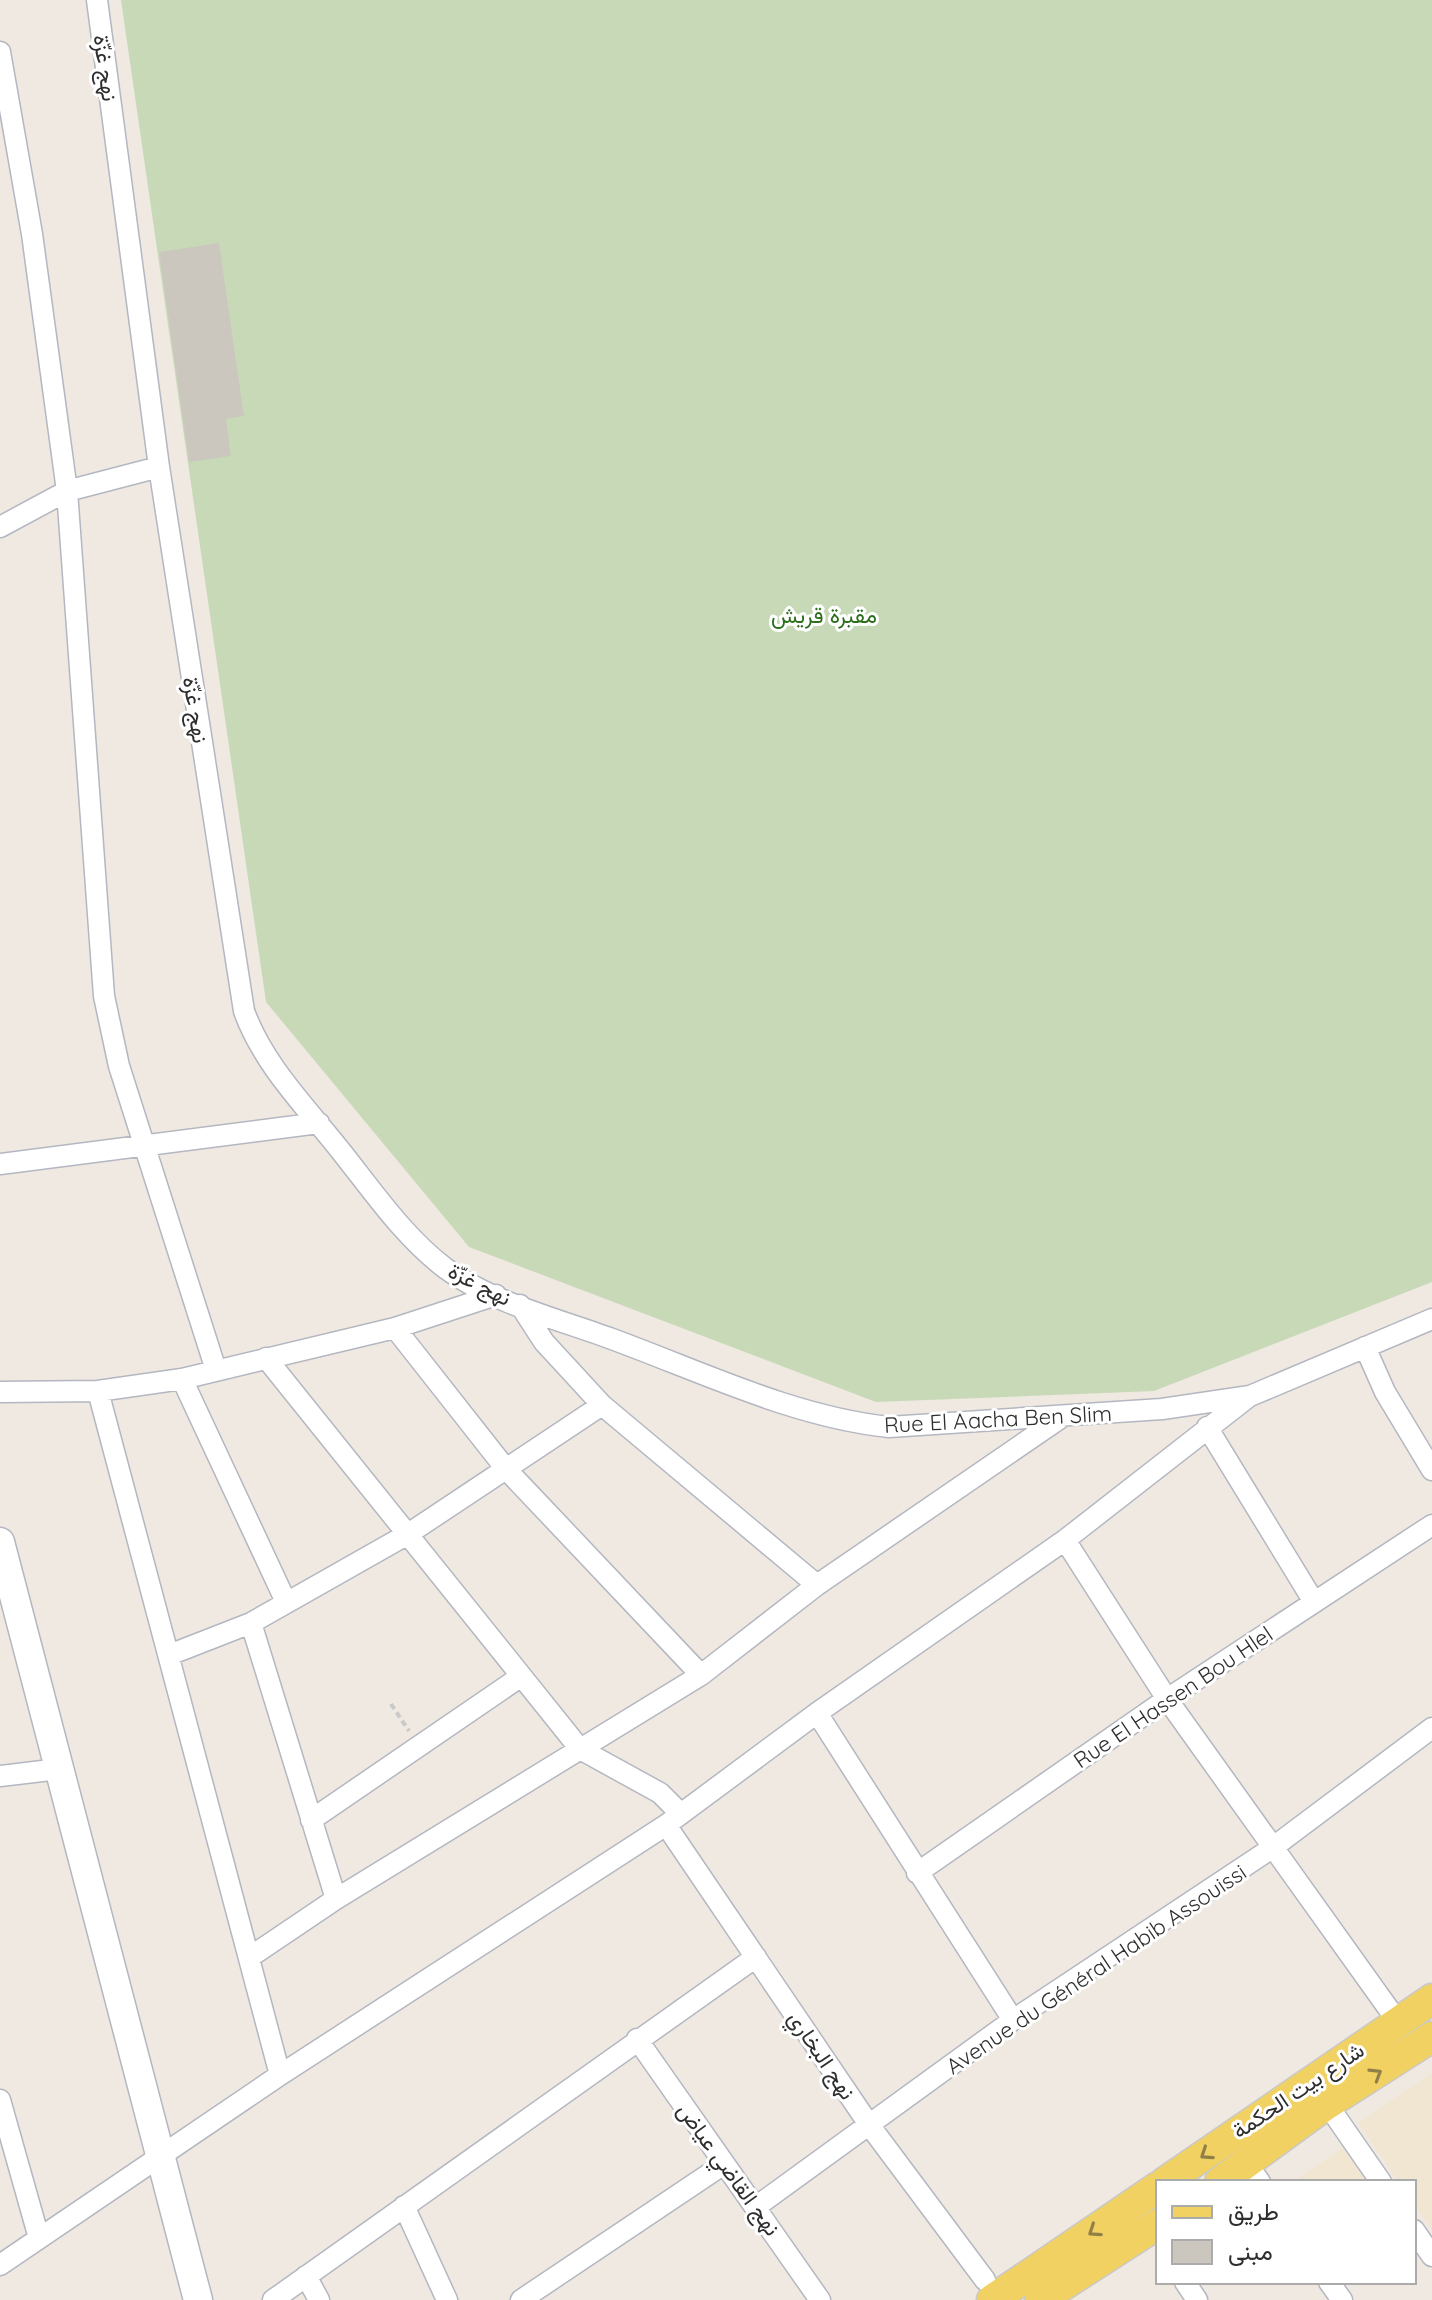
<svg xmlns="http://www.w3.org/2000/svg" width="1432" height="2300" font-family="Quicksand,Vazirmatn,sans-serif">
	<style>
		.education { fill: #f0e6d1 }
		.cemetery { fill: #c8d9b8 }
		.building { fill: #cbc7bf }
		.lines { fill: none; stroke-linecap: round; stroke-linejoin: round }
		.street-casing { stroke: #b4b7c1; stroke-width: 23 }
		.secondary-casing { stroke: #b4b7c1; stroke-width: 31 }
		.primary-casing { stroke: #c9c9c9; stroke-width: 33 }
		.path { stroke: #c9c9c9; stroke-width: 4; stroke-dasharray: 6 4; stroke-linecap: butt }
		.street { stroke: #fff; stroke-width: 20 }
		.secondary { stroke: #fff; stroke-width: 28 }
		.primary { stroke: #f2d163; stroke-width: 30 }
		.oneway { stroke: #908048 }
		.labels { text-anchor: middle; stroke-width: 6; stroke-linejoin: round; paint-order: stroke }
		.street-label { font-size: 22px; fill: #2e2e2e; stroke: #fff }
		.park-label { font-size: 22px; fill: #2c6e1b; stroke: #fff }
	</style>
	<rect width="100%" height="100%" fill="#efe9e1"/>
	<path class="education" d="M1432 2073V2230L1414 2204V2182H1399L1358 2123Z
		M1345 2146 1370 2182H1293Z"/>
	<path class="cemetery" d="M121 0H1432V1282L1154 1391 876 1402 469 1247 266 1002Z"/>
	<path class="building" d="M219 243 244 416 226 419 231 456 189 462 159 252Z"/>
	<g class="lines">
		<g class="street-casing">
			<path id="street" d="M97 0 159 467 244 1011C263 1064 305 1106 340 1150 372 1190 403 1236 445 1268 492 1303 558 1319 612 1339 702 1372 794 1417 889 1427L1162 1409 1250 1396 1432 1319
				M0 52 32 234 67 491 0 527
				M159 467 67 491 104 996 119 1066 216 1370
				M0 1164 319 1123
				M520 1305 544 1342 602 1405 817 1585
				M395 1328 506 1469 701 1675
				M1365 1347 1385 1392 1432 1470
				M266 1358 580 1749 660 1793 681 1814
				M182 1379 286 1602
				M98 1391 280 2075
				M0 1392 98 1391 182 1379 395 1328 496 1295
				M1207 1427 1314 1602
				M1065 1540 1167 1699 1398 2022
				M251 1623 336 1899
				M169 1655 251 1623 408 1534 602 1405
				M817 1713 1013 2020
				M0 1776 59 1769
				M311 1820 520 1677
				M666 1825 870 2126 985 2280
				M917 1873 1167 1699 1432 1525
				M250 1957 336 1899 701 1675 817 1585 1059 1419
				M637 2039 820 2300
				M0 2100 39 2238
				M1327 2104 1381 2182
				M1247 2164 1260 2182
				M404 2206 447 2300
				M757 2206 1013 2020 1272 1848 1432 1728
				M1414 2230 1432 2256
				M0 2265 280 2075 666 1825 817 1713 1065 1540 1247 1398
				M306 2276 319 2300
				M1185 2282 1197 2300
				M1329 2282 1342 2300
				M273 2300 756 1957
				M521 2300 724 2164"/>
		</g>
		<g class="secondary-casing">
			<path id="secondary" d="M0 1542 198 2300"/>
		</g>
		<g class="primary-casing">
			<path id="primary" d="M1165 2182 1432 1999
				M1220 2182 1327 2104 1432 2037
				M992 2300 1158 2187
				M1040 2300 1158 2224"/>
		</g>
		<path class="path" d="M391 1704 409 1731"/>
		<use href="#street" class="street"/>
		<use href="#secondary" class="secondary"/>
		<use href="#primary" class="primary"/>
	</g>
	<defs><path id="oneway-chevron" d="M-2-3.5L2.5 0L-2 3.5" fill="none" stroke-width="1.6" stroke-linecap="round" stroke-linejoin="round" transform="scale(2)"/></defs>
	<g class="oneway">
		<use href="#oneway-chevron" transform="translate(1376 2074) rotate(-32)"/>
		<use href="#oneway-chevron" transform="translate(1206 2154) rotate(146)"/>
		<use href="#oneway-chevron" transform="translate(1094 2231) rotate(146)"/>
	</g>
	<g class="labels">
		<g class="street-label">
			<text transform="translate(106 68) rotate(82)" y="8">نهج غزّة</text>
			<text transform="translate(196 710) rotate(81)" y="8">نهج غزّة</text>
			<text transform="translate(480 1284) rotate(27)" y="8">نهج غزّة</text>
			<text transform="translate(998 1419) rotate(-3)" y="8">Rue El Aacha Ben Slim</text>
			<text transform="translate(1173 1697) rotate(-34)" y="8">Rue El Hassen Bou Hlel</text>
			<text transform="translate(1096 1969) rotate(-34)" y="8">Avenue du Général Habib Assouissi</text>
			<text transform="translate(822 2055) rotate(56)" y="8">نهج البخاري</text>
			<text transform="translate(1298 2090) rotate(-34)" y="8">شارع بيت الحكمة</text>
			<text transform="translate(729 2169) rotate(54)" y="8">نهج القاضي عياض</text>
		</g>
		<g class="park-label">
			<text x="824" y="623">مقبرة قريش</text>
		</g>
	</g>
	<rect x="1156" y="2180" width="260" height="104" fill="#ffffff" stroke="#ababab" stroke-width="2"/>
	<rect x="1172" y="2206" width="40" height="12" fill="#f2d163" stroke="#ababab" stroke-width="2"/>
	<text x="1228" y="2220" font-size="24" fill="#2e2e2e">طريق</text>
	<rect x="1172" y="2240" width="40" height="24" fill="#cbc7bf" stroke="#ababab" stroke-width="2"/>
	<text x="1228" y="2260" font-size="24" fill="#2e2e2e">مبنى</text>
</svg>
